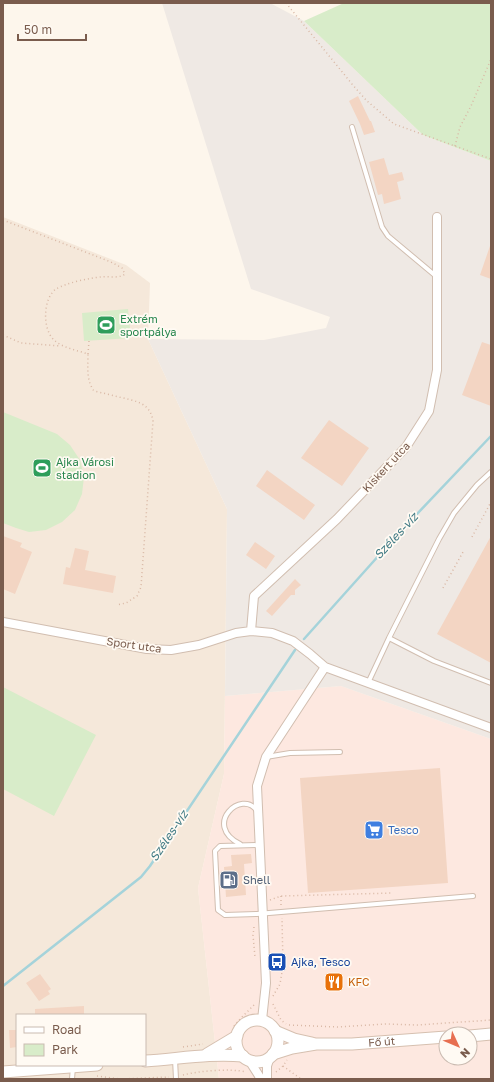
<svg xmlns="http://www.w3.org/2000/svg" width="494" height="1082" font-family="'Golos Text',sans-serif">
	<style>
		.residential { fill: #f5e8da; fill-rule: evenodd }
		.commercial { fill: #fde8e0; fill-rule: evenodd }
		.industrial { fill: #efe9e4 }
		.green { fill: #d8ecc9 }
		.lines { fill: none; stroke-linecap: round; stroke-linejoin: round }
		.stream { stroke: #a5d3da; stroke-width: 2.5 }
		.building { fill: #f3d5c3 }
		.service-casing { stroke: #d1beb0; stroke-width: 6 }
		.minor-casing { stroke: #d1beb0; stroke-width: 10 }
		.secondary-casing { stroke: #d6c0b0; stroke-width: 13 }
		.path { stroke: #d9b8a5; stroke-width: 1.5; stroke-dasharray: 1 3; stroke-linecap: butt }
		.service { stroke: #fff; stroke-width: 4 }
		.minor { stroke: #fff; stroke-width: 8 }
		.secondary { stroke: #fff; stroke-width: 11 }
		.labels { text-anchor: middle; stroke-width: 3.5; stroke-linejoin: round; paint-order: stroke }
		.leisure-label { font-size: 11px; fill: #27864d; stroke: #fffaf3; text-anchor: start }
		.street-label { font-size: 11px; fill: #7a5c4d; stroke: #fffaf3 }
		.shop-label { font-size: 11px; fill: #366cbe; stroke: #fffaf3; text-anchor: start }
		.service-label { font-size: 11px; fill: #4e5e75; stroke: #fffaf3; text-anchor: start }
		.transit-label { font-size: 11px; fill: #164399; stroke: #fffaf3; text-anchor: start }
		.food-label { font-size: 11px; fill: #c56008; stroke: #fffaf3; text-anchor: start }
		.water-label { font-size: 12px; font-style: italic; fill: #437c86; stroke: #fffaf3 }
	</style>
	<rect width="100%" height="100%" fill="#fdf6ec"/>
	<path class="residential" d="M3 217 126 265 150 283 148 339 227 509 224 774 198 888 219 1079H3ZM17 1015H145V1065H17Z"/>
	<path class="commercial" d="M341 686 491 739V1079H219L198 888 224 774 225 696ZM446 1034H470V1058H446Z"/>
	<path class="industrial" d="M162 3H270L304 21 423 135 491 161V739L341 686 225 696 227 509 148 339 264 340 326 328 330 317 251 289Z"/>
	<path class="green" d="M344 3H491V161L423 135 304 21Z
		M128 309 131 338 84 341 82 313Z
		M3 412 57 434 70 445 80 460 84 477 82 494 75 510 62 522 46 530 29 532 16 528 3 523Z
		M3 687 96 735 54 816 3 789Z"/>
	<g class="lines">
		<path class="stream" d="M304 639 398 534 491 436
			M3 986 98 911 141 877 150 866 295 650"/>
	</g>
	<path class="building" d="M358 96 370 121H371L375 132 364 135 360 124 349 101Z
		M384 158 389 175 402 172 404 180 397 182 401 199 384 204 382 194 378 195 369 162Z
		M490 246H491V279L480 275Z
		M482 342 491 345V406L462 395Z
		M329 420 369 448 342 486 301 458Z
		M267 470 315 505 304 520 256 486Z
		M3 536 22 543 20 547 32 552 15 594 3 589Z
		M491 536V663L437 634Z
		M255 542 275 556 266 569 246 555Z
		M75 548 89 551 85 570 116 576 113 593 63 584 66 567 70 568Z
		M295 579 301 585 295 590V595H291L272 616 266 611Z
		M440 768 448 883 308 893 300 778Z
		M251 854 252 863 244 864 246 895 226 897 224 867 232 866 231 855Z
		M40 974 51 989 48 991 50 994 39 1001 26 983Z
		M84 1006V1015H35V1009Z
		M9 1030H17V1047L10 1048Z"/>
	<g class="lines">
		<g class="service-casing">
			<path id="service" d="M352 127 382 227 388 236 437 277
				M389 638 434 661 491 683
				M368 683 389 638 439 539 454 513 477 485 491 472
				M266 757 290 753 340 752
				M240 844C202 825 242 788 257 811
				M259 845 220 846 215 851 218 910 225 915 257 914 473 896
				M175 1059 176 1079
				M72 1079 73 1067"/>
		</g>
		<g class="minor-casing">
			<path id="minor" d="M3 622 147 649 171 650 199 645 236 633 251 631 272 633 293 641 310 654 325 667 491 728
				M251 631 254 596 337 519 406 447 429 411 437 370V217
				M262 1020 266 983 257 786 266 757 325 667
				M249 1060 261 1079
				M267 1079V1066L270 1057"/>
		</g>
		<g class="secondary-casing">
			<g id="secondary">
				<circle cx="257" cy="1041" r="21"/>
				<path d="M275 1031 294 1039 312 1043"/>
				<path d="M470 1036 491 1034"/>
				<path d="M207 1054 237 1036"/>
				<path id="s1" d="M273 1054 292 1048 316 1044H352L446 1037"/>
				<path d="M145 1061C178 1059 210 1053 243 1056"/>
				<path d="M3 1072 97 1065"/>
			</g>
		</g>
		<path class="path" d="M286 3 352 84 367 101 394 124 491 159
			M455 146 460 127 471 106 491 59
			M3 220 111 262 122 268 125 274C118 279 109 276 101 277 89 278 66 283 56 289 43 298 42 329 54 340 63 348 76 350 88 354 88 367 86 380 94 391 103 393 111 395 119 397 135 401 150 402 153 421L141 587 137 596 126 603 116 605
			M3 335 21 343 61 346
			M88 354 89 341
			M472 537 491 502
			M443 588 463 552
			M281 896V906
			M270 900 281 896 393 893
			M254 927 253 935 255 957
			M273 996 280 984 283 966 282 918
			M273 1004 281 1020 286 1024
			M289 1025 337 1027 386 1024 417 1025 491 1020
			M234 1026 240 1019 255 1004
			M183 1047 203 1044
			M283 1066 301 1079
			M276 1072 283 1066 287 1060
			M183 1075C199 1071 230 1068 246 1072
			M97 1076 120 1079 169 1077"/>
		<use href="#service" class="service"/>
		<use href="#minor" class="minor"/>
		<use href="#secondary" class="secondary"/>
	</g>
	<defs>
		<g id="stadium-square" transform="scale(1)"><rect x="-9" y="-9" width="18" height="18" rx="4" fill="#2e9e5b" stroke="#fffaf3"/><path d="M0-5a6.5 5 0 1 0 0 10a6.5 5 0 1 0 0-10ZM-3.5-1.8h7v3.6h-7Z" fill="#fff"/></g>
		<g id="supermarket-square" transform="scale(1)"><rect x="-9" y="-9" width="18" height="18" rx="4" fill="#3f7fe0" stroke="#fffaf3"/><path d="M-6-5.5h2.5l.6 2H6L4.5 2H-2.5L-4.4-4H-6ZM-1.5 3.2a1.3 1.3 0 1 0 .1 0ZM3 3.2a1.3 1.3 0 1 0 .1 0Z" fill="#fff"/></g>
		<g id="fuel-square" transform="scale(1)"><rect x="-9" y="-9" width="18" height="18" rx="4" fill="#5c6f8a" stroke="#fffaf3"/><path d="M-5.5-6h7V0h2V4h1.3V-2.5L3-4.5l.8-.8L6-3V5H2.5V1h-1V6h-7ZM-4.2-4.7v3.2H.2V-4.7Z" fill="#fff"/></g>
		<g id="bus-square" transform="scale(1)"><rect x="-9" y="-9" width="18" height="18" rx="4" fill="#1a4fb4" stroke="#fffaf3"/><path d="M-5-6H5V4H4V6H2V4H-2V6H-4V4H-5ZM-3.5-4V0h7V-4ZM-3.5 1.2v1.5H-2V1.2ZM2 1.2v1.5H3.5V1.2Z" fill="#fff"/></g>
		<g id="restaurant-square" transform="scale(1)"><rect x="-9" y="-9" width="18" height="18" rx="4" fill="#e8710a" stroke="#fffaf3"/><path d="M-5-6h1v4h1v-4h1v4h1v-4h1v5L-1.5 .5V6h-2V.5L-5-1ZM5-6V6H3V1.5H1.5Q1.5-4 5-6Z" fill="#fff"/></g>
	</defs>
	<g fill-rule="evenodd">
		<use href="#stadium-square" x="106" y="325"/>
		<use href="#stadium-square" x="42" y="468"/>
		<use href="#supermarket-square" x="374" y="830"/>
		<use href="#fuel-square" x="229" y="880"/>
		<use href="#bus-square" x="277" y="962"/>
		<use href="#restaurant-square" x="334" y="982"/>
	</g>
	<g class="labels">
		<g class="leisure-label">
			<text x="120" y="323">Extrém<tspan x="120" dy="13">sportpálya</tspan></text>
			<text x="56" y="466">Ajka Városi<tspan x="56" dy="13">stadion</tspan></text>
		</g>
		<g class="street-label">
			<text transform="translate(386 467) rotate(-47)" y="4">Kiskert utca</text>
			<text transform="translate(134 645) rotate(8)" y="4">Sport utca</text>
			<text dy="4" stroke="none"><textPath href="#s1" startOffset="110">Fő út</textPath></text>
		</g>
		<g class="shop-label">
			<text x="388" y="834">Tesco</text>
		</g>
		<g class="service-label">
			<text x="243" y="884">Shell</text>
		</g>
		<g class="transit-label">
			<text x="291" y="966">Ajka, Tesco</text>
		</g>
		<g class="food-label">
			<text x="348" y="986">KFC</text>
		</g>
		<g class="water-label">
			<text transform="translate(396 536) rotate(-47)" y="4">Széles-víz</text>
			<text transform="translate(169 836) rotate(-56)" y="4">Széles-víz</text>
		</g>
	</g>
	<rect width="494" height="1082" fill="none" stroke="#7a5c4d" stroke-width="8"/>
	<rect x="16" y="1014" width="130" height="52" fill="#fffaf3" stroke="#cabbb1"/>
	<rect x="24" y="1027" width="20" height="6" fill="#ffffff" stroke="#cabbb1"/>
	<text x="52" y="1034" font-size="12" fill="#7a5c4d">Road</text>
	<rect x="24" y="1044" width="20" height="12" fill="#d8ecc9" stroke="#cabbb1"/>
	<text x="52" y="1054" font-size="12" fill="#7a5c4d">Park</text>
	<g transform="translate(458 1046) rotate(134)"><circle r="19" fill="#fffaf3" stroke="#cabbb1"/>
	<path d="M0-3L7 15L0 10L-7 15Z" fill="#e76f51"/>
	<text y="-6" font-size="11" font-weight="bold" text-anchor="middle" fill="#7a5c4d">N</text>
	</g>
	<path d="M18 34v6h68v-6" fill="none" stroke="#7a5c4d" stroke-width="2"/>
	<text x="24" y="34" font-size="12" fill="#7a5c4d" stroke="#fffaf3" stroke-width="3" paint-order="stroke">50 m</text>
</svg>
